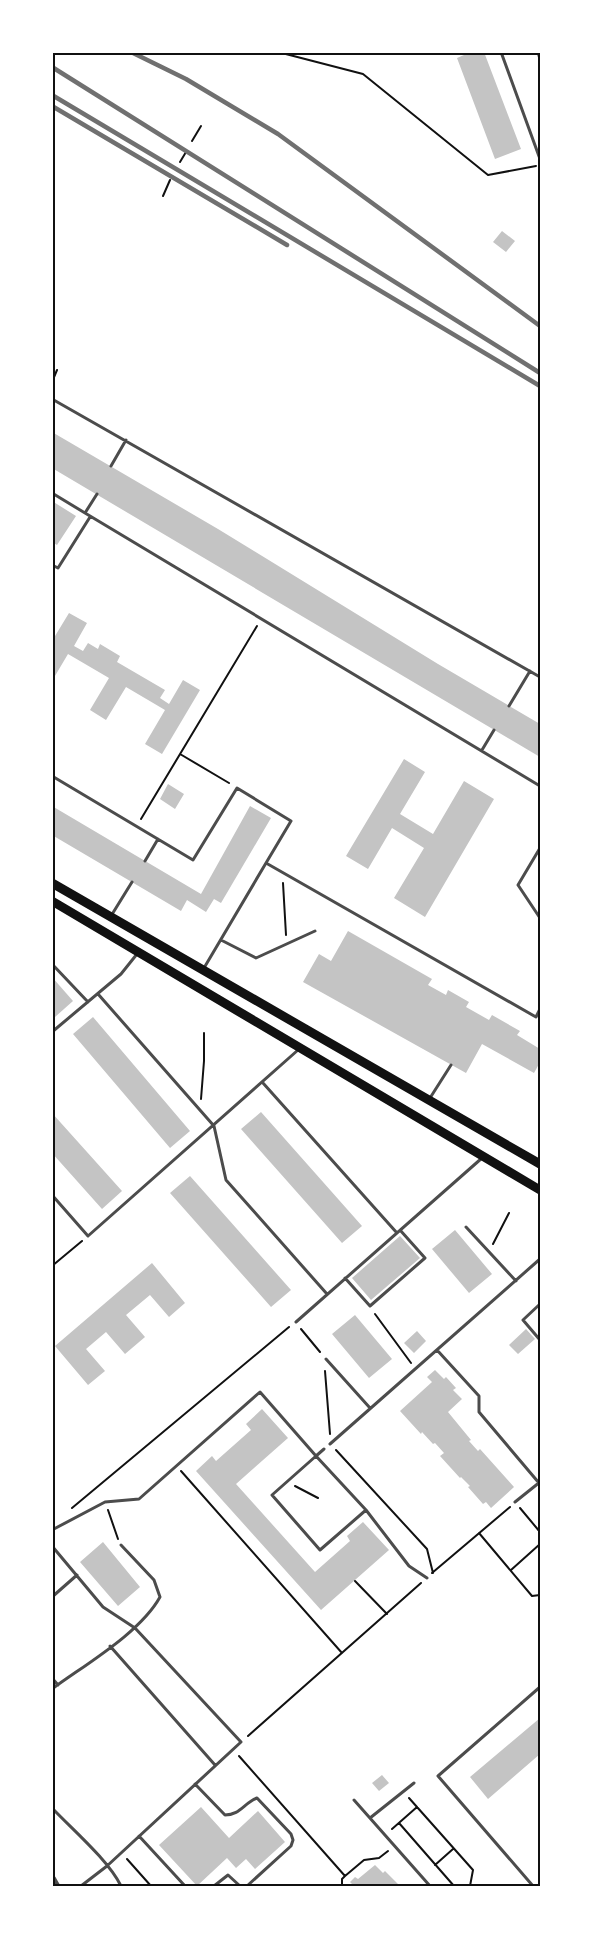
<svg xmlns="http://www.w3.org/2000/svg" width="593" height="1939" font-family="'DejaVu Sans',sans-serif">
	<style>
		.building { fill: #c4c4c4 }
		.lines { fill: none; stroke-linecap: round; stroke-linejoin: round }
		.path { stroke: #111; stroke-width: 2 }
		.service { stroke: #4c4c4c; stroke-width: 3 }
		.tertiary { stroke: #4c4c4c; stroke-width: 8 }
		.secondary { stroke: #111; stroke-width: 9 }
		.rail { stroke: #707070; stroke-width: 4.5 }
		.neatline { fill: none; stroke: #111; stroke-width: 2 }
	</style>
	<rect width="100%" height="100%" fill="#fff"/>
	<path class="building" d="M471 52H484L521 149 495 159 457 58Z
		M502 231 515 241 506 252 493 242Z
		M52 432 218 529 438 664 540 724V757L52 468Z
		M52 501 76 516 57 545 52 542Z
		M69 613 87 623 74 646 83 651 88 643 98 649 100 644 120 656 117 662 165 690 160 698 169 704 183 680 200 690 162 754 145 744 165 710 126 687 106 720 90 710 109 678 68 654 52 681V641Z
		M404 759 425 772 400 814 433 834 464 781 494 799 425 917 394 898 424 848 392 828 368 869 346 856Z
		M168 784 184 794 175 809 160 799Z
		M52 806 201 894 250 806 271 818 221 903 214 899 206 912 187 900 181 911 52 835Z
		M348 931 432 979 428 985 446 995 448 990 469 1002 466 1007 489 1020 492 1015 520 1031 517 1035 540 1049V1065L539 1064 534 1073 482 1044 466 1073 303 982 319 954 331 961Z
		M52 977 73 1001 55 1017 52 1014Z
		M93 1017 190 1131 170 1148 73 1034Z
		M261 1112 362 1226 342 1243 241 1129Z
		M52 1113 122 1191 102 1209 52 1153Z
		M190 1176 291 1290 271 1307 170 1193Z
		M455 1230 492 1274 469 1293 432 1249Z
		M400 1236 420 1258 371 1300 352 1278Z
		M152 1263 185 1303 169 1317 150 1295 126 1315 145 1337 125 1354 106 1332 86 1349 105 1371 88 1385 55 1346Z
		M355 1315 392 1359 369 1378 332 1334Z
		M526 1329 535 1339 518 1354 509 1345Z
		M417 1331 426 1341 414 1353 404 1343Z
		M435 1370 444 1379 446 1377 456 1388 453 1390 462 1399 448 1412 471 1440 469 1441 478 1451 480 1449 514 1487 491 1508 486 1502 483 1504 468 1487 470 1486 461 1477 460 1478 440 1456 444 1453 435 1443 433 1444 422 1432 421 1434 400 1411 432 1382 427 1377Z
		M262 1409 288 1438 236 1484 315 1572 350 1541 347 1536 363 1522 389 1550 321 1610 196 1471 212 1456 216 1461 251 1430 246 1424Z
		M103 1542 140 1587 118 1606 80 1562Z
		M540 1718V1754L488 1799 470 1777Z
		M382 1775 389 1783 379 1791 372 1783Z
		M201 1807 229 1838 258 1811 285 1842 255 1869 246 1859 236 1868 227 1858 197 1886 159 1845Z
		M375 1865 383 1873 385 1871 400 1886H354L350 1882 355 1877 358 1879Z"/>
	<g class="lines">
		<path class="path" d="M278 52 363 74 488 175 536 166
			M192 141 201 126
			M180 162 186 152
			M163 196 170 180
			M52 382 57 370
			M180 754 229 783
			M141 819 257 626
			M283 883 286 935
			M201 1099 204 1061V1033
			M493 1244 509 1213
			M52 1266 82 1241
			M375 1314 411 1363
			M301 1329 320 1352
			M325 1371 330 1434
			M336 1450 427 1549 433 1573
			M181 1471 342 1653
			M295 1486 318 1498
			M72 1508 289 1327
			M520 1508 540 1532
			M108 1510 118 1539
			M479 1533 532 1596 540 1595
			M511 1570 540 1544
			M432 1573 510 1507
			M355 1581 387 1614
			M248 1736 421 1583
			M239 1756 345 1876 342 1879V1886
			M409 1798 473 1870 470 1886
			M399 1823 454 1886
			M392 1829 417 1807
			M127 1859 151 1886
			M435 1865 453 1849
			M345 1876 364 1860 379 1858 388 1851"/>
		<path class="service" d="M501 52 540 159
			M538 52 540 59
			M52 399 540 677
			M111 466 126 440
			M52 493 85 513 97 494
			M85 513 540 786
			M52 565 58 568 90 517
			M509 706 530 671
			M482 750 494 730
			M52 776 193 860 237 788 291 821 266 863
			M540 848 518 885 540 918
			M145 861 158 839
			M111 916 132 882
			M221 940 256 958 315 931
			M52 964 88 1002
			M204 968 266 863 536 1017 540 1009
			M98 994 214 1126 226 1180 327 1294
			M52 1032 121 974 137 954
			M263 1083 397 1233
			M430 1098 451 1065
			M52 1195 88 1236 298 1050
			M466 1227 516 1281
			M345 1278 370 1306 425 1258 400 1230
			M540 1304 523 1320 540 1340
			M296 1322 482 1158
			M437 1350 479 1396V1412L539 1483
			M326 1359 370 1408
			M330 1444 540 1259
			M324 1449 316 1456 366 1510 409 1566 427 1578
			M515 1502 540 1482
			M52 1530 105 1502 139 1499 260 1392 316 1456 272 1495 320 1550 366 1510
			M52 1546 103 1607 135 1628 241 1742 107 1866 81 1886
			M52 1597 77 1575
			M110 1646 215 1765
			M52 1678 58 1685
			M52 1689C86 1664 140 1633 160 1597L154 1580 121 1545
			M195 1784 225 1815C240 1815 244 1803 257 1798L291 1834 293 1840 291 1846 247 1886
			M354 1800 430 1886
			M53 1809C74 1831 108 1860 121 1886
			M370 1818 414 1783
			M139 1836 185 1886
			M214 1886 228 1875 240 1886
			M533 1886 438 1776 540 1687"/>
		<path class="tertiary" d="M52 1879 56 1886"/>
		<path class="secondary" d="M52 883 540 1164
			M52 901 540 1190"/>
		<path class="rail" d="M131 52 186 79 278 134 540 326
			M52 67 540 373
			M52 95 540 386
			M52 106 287 245"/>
	</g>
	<rect width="593" height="1939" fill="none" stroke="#ffffff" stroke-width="108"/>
	<rect x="54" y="54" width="485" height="1831" class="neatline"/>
</svg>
